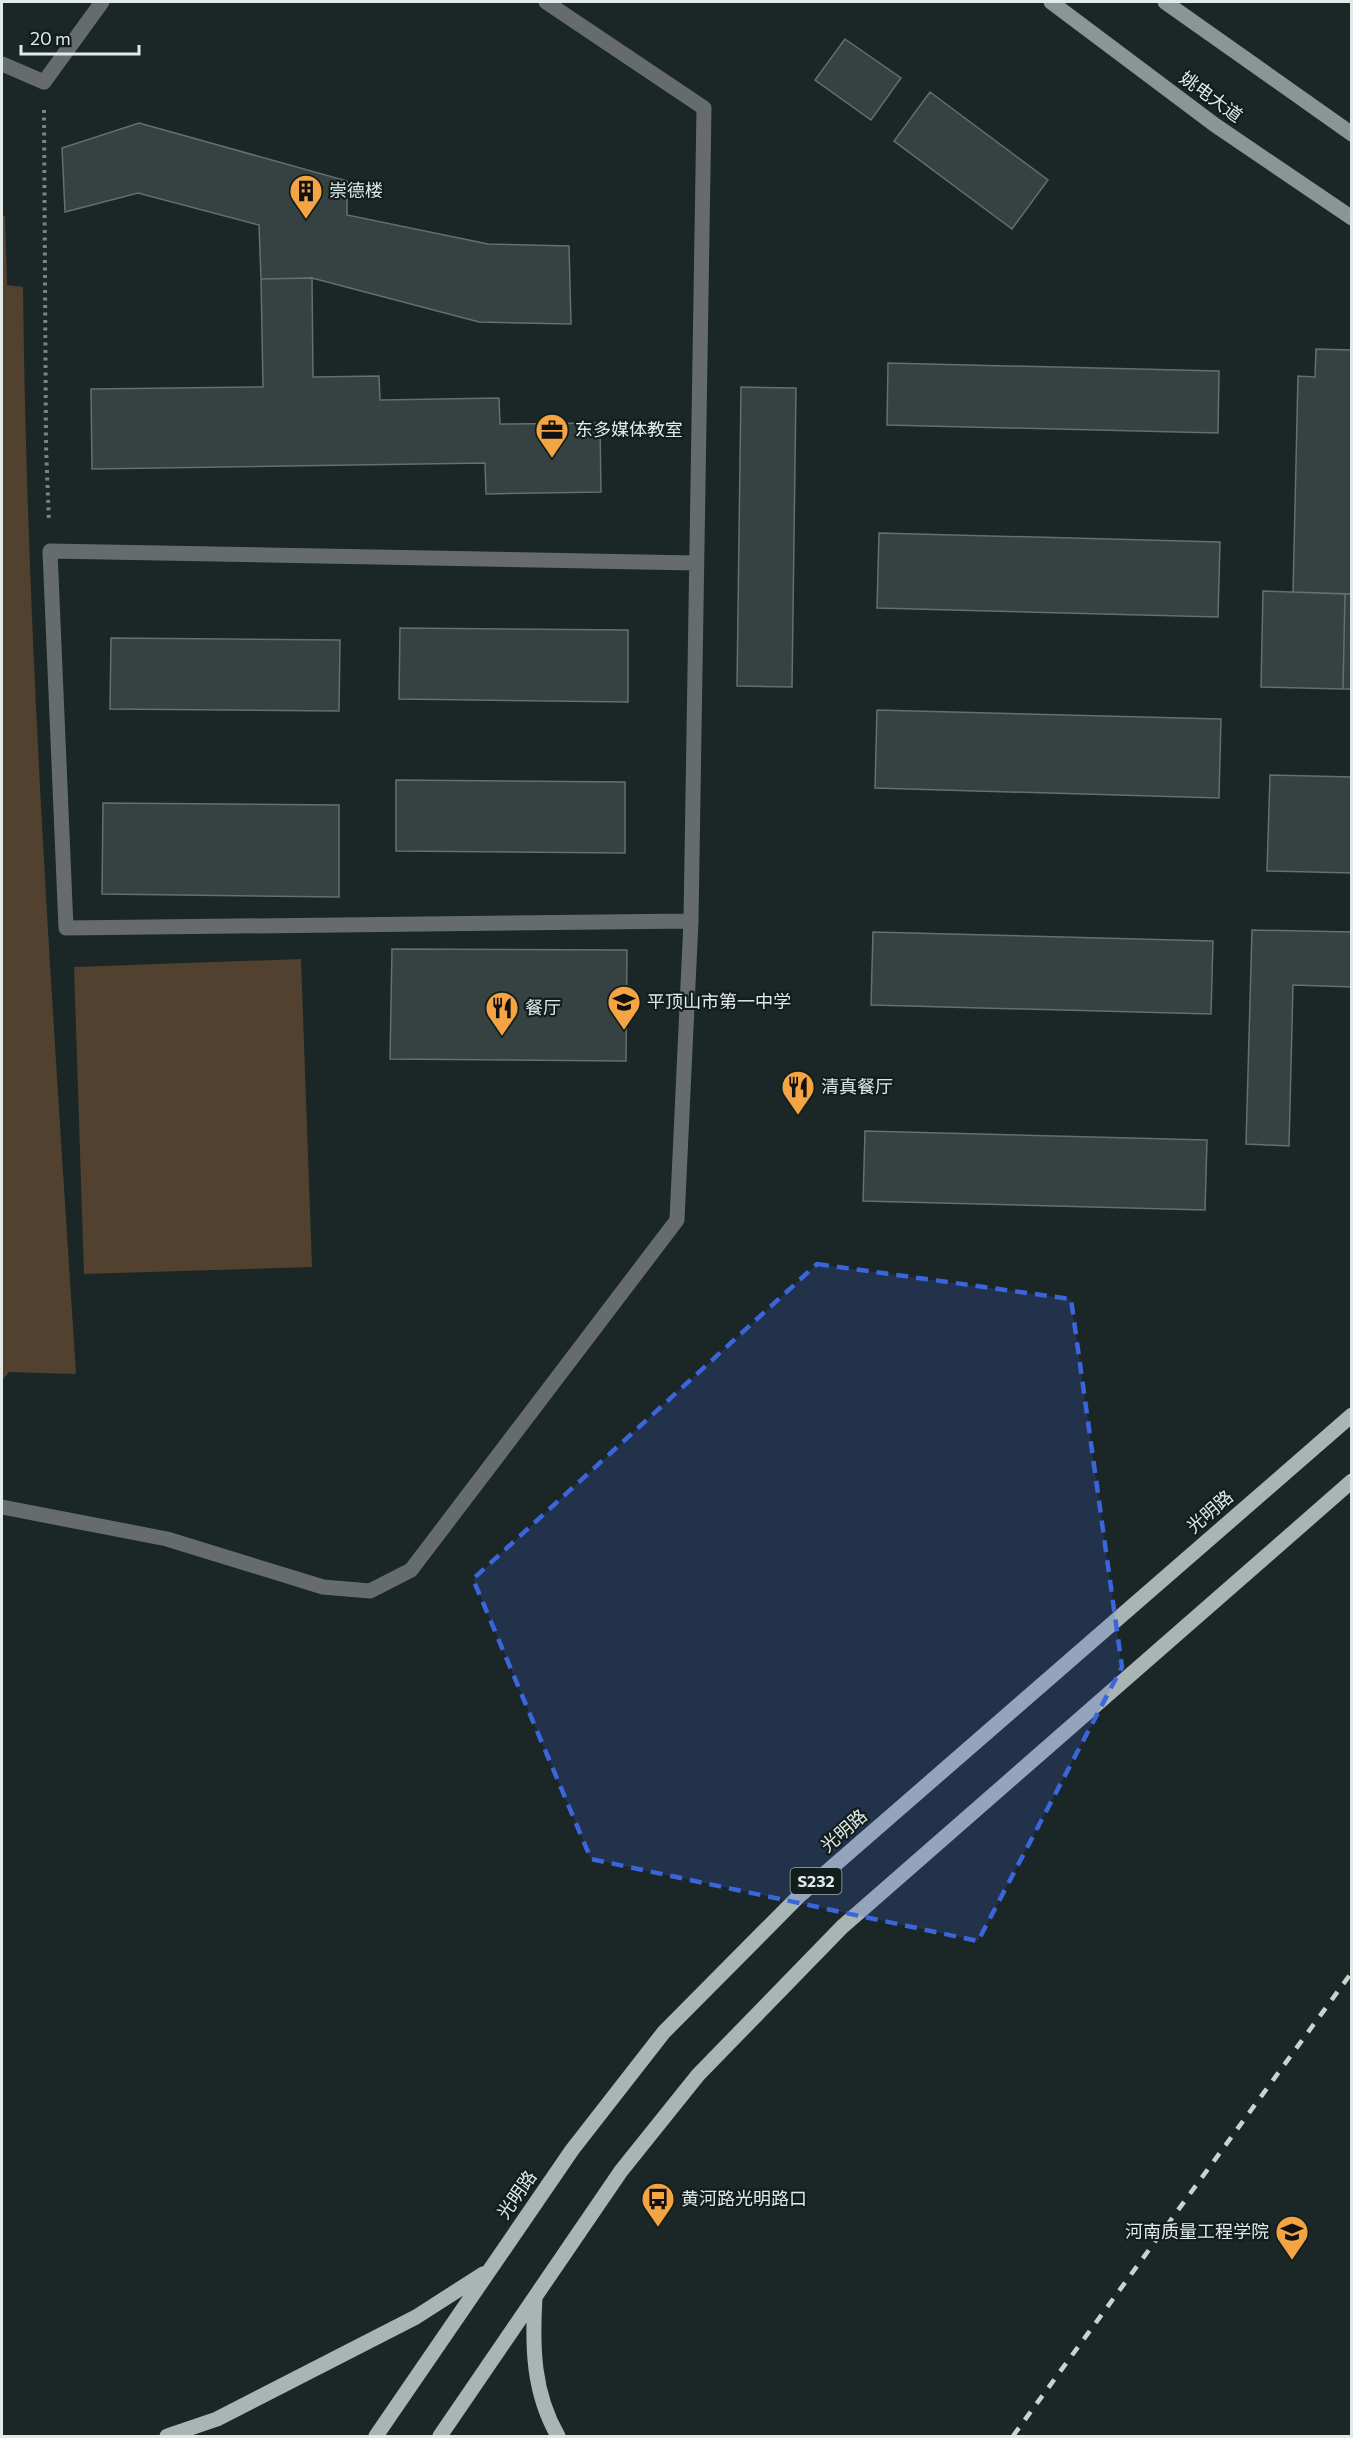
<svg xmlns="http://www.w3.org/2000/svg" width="1353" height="2438" font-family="Commissioner,'Noto Sans SC',sans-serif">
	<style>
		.green { fill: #52412f }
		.building { fill: #364241; stroke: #63706f; stroke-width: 1.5 }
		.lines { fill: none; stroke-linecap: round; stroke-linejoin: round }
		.path { stroke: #7a8483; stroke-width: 4; stroke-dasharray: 3 4.5; stroke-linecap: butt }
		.lane { stroke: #666c6c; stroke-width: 15 }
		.secondary { stroke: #8c9595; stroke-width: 15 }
		.primary { stroke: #a9b5b4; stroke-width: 15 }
		.rail { stroke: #cbd3d2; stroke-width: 4.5; stroke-dasharray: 10 10; stroke-linecap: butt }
		.marked { fill: #3b65db; fill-opacity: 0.2; stroke: #3b65db; stroke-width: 4.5; stroke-dasharray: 12 8; stroke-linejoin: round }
		.labels { text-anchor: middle; stroke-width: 4.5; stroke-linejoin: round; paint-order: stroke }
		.shield { fill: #121d1c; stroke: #a4acac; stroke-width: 1.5 }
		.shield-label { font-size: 16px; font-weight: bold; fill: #e2eae9 }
		.street-label { font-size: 18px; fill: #e2eae9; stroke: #121d1c }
		.poi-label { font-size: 18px; fill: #e2eae9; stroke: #121d1c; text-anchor: start }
	</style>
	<rect width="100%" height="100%" fill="#1b2626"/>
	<path class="green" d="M2 215 5 216 7 285 23 287C27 650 53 1012 76 1374L9 1372 2 1381Z
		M301 959 312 1267 84 1274 74 967Z"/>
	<path class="building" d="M845 39 901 78 871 120 815 80Z
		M930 92 1048 180 1012 229 894 141Z
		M139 123 347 181V215L488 244 569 246 571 324 479 322 312 278 261 279 259 225 138 193 65 212 62 148Z
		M312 278 313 377 379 376 380 400 499 398 500 424 600 423 601 492 486 494 485 463 92 469 91 389 263 387 261 279Z
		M1316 349 1352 350V594L1293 592 1298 376 1315 377Z
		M888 363 1219 371 1218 433 887 425Z
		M741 387 796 388 792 687 737 686Z
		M879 533 1220 542 1218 617 877 608Z
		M1263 591 1345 594 1343 689 1261 687Z
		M1345 594H1352V689H1343Z
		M400 628 628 630V702L399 699Z
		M111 638 340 640 339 711 110 709Z
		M877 710 1221 719 1219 798 875 788Z
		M1270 775 1352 777V873L1267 871Z
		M396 780 625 782V853L396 851Z
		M103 803 339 805V897L102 894Z
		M1252 930 1352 932V987L1293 985 1289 1146 1246 1144Z
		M873 932 1213 941 1211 1014 871 1005Z
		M392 949 627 950 626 1061 390 1059Z
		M865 1131 1207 1140 1205 1210 863 1201Z"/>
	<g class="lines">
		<path class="path" d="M44 110 46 447 49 522"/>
		<path class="lane" d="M2 64 44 82 102 2
			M691 921 66 928 50 551 696 563
			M2 1507 167 1539 323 1587 370 1591 411 1570 677 1220 691 921 704 108 546 2"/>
		<path class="secondary" d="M1051 2 1215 125 1352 218
			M1165 2 1352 134"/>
		<path class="primary" d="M535 2297C532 2347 533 2393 558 2436
			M167 2436 217 2419 416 2317 483 2274
			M376 2436 572 2150 664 2032 799 1896 1352 1415
			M440 2436 621 2171 698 2075 842 1927 1352 1481"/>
		<path class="rail" d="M1013 2436 1352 1972"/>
	</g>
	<path class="marked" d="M817 1264 1071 1299 1122 1667 978 1941 591 1859 473 1579Z"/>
	<defs>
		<g id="building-pin" transform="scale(1.725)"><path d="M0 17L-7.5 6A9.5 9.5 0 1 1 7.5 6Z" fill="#f4a443" stroke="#121d1c"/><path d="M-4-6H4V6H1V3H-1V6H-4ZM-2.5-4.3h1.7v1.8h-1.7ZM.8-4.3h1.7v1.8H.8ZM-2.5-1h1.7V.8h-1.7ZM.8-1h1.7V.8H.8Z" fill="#111"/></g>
		<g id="office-pin" transform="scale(1.725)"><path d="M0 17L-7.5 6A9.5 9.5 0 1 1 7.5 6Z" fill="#f4a443" stroke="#121d1c"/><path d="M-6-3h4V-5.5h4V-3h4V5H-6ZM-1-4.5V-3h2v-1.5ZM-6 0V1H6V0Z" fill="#111"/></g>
		<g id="school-pin" transform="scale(1.725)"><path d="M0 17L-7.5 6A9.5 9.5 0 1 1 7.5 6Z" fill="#f4a443" stroke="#121d1c"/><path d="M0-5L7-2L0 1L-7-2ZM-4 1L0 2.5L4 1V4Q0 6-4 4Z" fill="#111"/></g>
		<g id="restaurant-pin" transform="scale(1.725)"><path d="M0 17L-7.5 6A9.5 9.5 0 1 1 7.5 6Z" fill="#f4a443" stroke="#121d1c"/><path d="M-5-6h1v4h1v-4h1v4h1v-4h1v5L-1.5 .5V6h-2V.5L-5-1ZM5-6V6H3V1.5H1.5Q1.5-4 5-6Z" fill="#111"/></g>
		<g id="bus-pin" transform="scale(1.725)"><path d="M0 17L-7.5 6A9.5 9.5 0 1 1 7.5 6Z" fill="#f4a443" stroke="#121d1c"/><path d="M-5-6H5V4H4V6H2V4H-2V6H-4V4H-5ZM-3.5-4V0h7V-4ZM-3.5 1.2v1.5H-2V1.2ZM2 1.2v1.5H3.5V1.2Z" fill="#111"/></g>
		<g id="university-pin" transform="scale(1.725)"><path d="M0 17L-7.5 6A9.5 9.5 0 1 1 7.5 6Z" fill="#f4a443" stroke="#121d1c"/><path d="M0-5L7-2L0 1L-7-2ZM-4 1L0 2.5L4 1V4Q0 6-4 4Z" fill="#111"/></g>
	</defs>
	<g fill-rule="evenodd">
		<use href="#building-pin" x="306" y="191"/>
		<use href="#office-pin" x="552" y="430"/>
		<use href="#school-pin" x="624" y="1002"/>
		<use href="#restaurant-pin" x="502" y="1008"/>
		<use href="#restaurant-pin" x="798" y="1087"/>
		<use href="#bus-pin" x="658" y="2199"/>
		<use href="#university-pin" x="1292" y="2232"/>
	</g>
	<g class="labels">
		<rect class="shield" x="790.5" y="1868" width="51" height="26" rx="4.5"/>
		<g class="shield-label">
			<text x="816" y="1887">S232</text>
		</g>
		<g class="street-label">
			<text transform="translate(1211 97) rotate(36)" y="6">姚电大道</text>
			<text transform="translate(1210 1512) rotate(-41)" y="6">光明路</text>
			<text transform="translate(844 1831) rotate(-41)" y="6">光明路</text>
			<text transform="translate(517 2195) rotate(-55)" y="6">光明路</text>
		</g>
		<g class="poi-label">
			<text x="329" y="197">崇德楼</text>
			<text x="575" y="436">东多媒体教室</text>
			<text x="647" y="1008">平顶山市第一中学</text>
			<text x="525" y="1014">餐厅</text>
			<text x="821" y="1093">清真餐厅</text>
			<text x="681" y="2205">黄河路光明路口</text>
			<text x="1269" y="2238" text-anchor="end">河南质量工程学院</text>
		</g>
	</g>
	<rect width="1353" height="2438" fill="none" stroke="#e2eae9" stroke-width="6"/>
	<path d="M21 45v9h118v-9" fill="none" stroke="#e2eae9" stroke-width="3"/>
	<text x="30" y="45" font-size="18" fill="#e2eae9" stroke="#121d1c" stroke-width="4.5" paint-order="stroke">20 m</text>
</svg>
